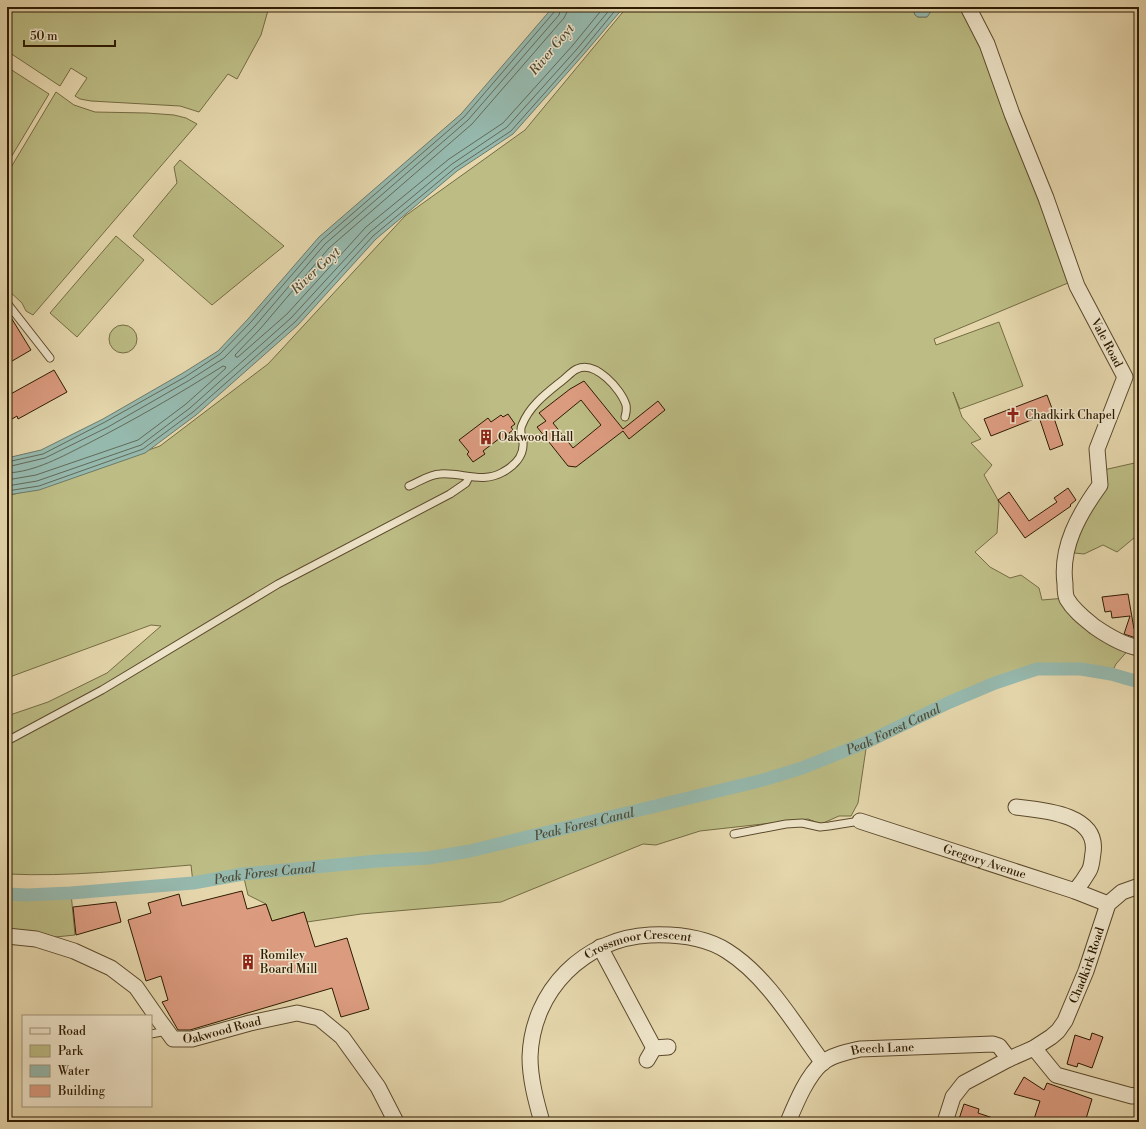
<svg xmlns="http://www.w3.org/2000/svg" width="1146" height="1129" font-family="'Libre Bodoni',serif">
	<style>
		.green { fill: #bcbc84; stroke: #756c43 }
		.water { fill: #96b9ae; stroke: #6c7a69 }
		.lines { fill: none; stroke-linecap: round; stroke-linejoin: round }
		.shore { stroke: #626a58; stroke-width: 1 }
		.canal { stroke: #96b9ae; stroke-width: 13 }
		.building { fill: #db9b7f; stroke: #2e1b02; fill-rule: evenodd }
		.service-casing { stroke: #5c4a2c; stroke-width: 9 }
		.minor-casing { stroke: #5c4a2c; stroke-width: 17 }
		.service { stroke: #eee4c9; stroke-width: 7 }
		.minor { stroke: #eee4c9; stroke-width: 15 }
		.labels { text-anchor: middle; stroke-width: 3; stroke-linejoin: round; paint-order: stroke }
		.street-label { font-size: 12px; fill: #2e1b02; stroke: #eee4c9 }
		.poi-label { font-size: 12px; fill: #2e1b02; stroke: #eee4c9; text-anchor: start }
		.water-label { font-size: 13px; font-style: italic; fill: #4d4a36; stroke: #eee4c9 }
	</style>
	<rect width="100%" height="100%" fill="#e5d6ac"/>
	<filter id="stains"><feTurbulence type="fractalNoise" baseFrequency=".005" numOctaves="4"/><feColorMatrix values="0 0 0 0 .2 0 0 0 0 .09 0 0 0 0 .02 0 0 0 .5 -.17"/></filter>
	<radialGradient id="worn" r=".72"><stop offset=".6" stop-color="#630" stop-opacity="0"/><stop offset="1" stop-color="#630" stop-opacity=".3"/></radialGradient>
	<path class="green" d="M7 7H269L261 35 237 79 228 74 199 112 180 106 91 101 80 99 75 96 87 78 71 68 60 86 7 51Z
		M627 7H914V12L915 15 918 17H927L931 10 930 7H963L993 75 1034 185 1068 283 934 339 936 345 999 322 1023 386 960 409 953 392 962 417 981 439 971 443 992 465 984 475 998 500 999 504 997 533 975 552 990 567 1010 578 1021 575 1039 588 1042 600 1066 598 1131 647 1116 664 1111 674C1087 670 1062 667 1038 669 1019 671 998 681 981 689 942 705 905 724 867 742L858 803 851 816H839L821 824 808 819 700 831 656 845 643 844 501 902 361 914 307 922 304 912 272 921 266 904 248 895 243 874 193 883 191 865C130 870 69 877 7 874V716L48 702 107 673 161 626 151 625 7 678V496L49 485 160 446 268 364 405 216 525 130Z
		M7 67 49 94 7 164Z
		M56 92 74 105 95 112 147 113 174 115 186 118 197 124 33 315 26 311 22 303 7 289V174Z
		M180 160 284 246 212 305 133 236 177 183 174 167Z
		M116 236 144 260 77 337 50 313Z
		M109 339a14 14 0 1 1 28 0a14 14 0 1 1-28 0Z
		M1139 462V536L1134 538 1117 552 1103 545 1084 554 1065 552 1099 471Z
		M71 893 75 935 36 939 7 936V894L27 895Z"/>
	<path class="water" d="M553 7H624L584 54 513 134 457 171 376 239 298 325 196 415 145 453 39 490 7 495V458L41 450 103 419 183 373 218 351 248 319 319 237 461 114Z
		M914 7H930V13L927 17H918L915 15 914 12Z"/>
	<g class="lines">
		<path class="shore" d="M567 7V12L564 18 472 124 329 248 260 329 235 355 236 357H238L287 314 366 227 449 159 503 123 573 45 604 7
			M7 462 43 454 105 422 185 377 220 354 251 322 322 240 464 117 555 11 556 7
			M7 467 45 458 108 427 188 381 224 358 255 326 325 244 468 120 559 15 561 7
			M7 473C35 472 63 456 87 444 134 420 179 394 223 366L226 367 225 369 186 404 138 440 36 475 7 480
			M7 486 37 481 141 445 190 408 291 318 370 232 452 164 507 127 577 49 612 7
			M7 491 39 486 143 449 193 412 295 322 373 236 455 168 511 131 581 52 618 7"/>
		<path class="canal" id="s1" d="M7 894 27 895 71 893 193 883 243 874 377 861 428 858 470 851 763 780 802 768 867 742 950 702 995 683 1037 669H1081L1111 674 1139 682"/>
	</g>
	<path class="building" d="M7 311 31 350 7 364Z
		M54 370 67 392 18 419 17 416 7 422V396Z
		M584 381 623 429 658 401 665 410 629 439 623 431 576 467 568 466 537 427 546 421 539 413 570 389ZM581 400 601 425 573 448 553 423Z
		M1047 395 1053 411 1052 412 1063 445 1050 450 1039 417 991 436 984 419Z
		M508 414 515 424 511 427 513 430 509 433 511 435 502 441 500 438 483 451 485 454 473 462 467 454 469 452 459 440 488 418 491 422 501 415 503 417Z
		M1068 488 1076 500 1070 505 1071 506 1025 538 998 500 1009 492 1029 521 1057 502 1054 498Z
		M1128 594 1134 629 1139 631V639L1124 634 1130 616 1112 618 1111 611 1105 612 1102 597Z
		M242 891 247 909 266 904 272 921 304 912 315 947 347 938 369 1009 341 1017 332 988 190 1030H178L162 1002 168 1000 161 976 146 981 128 920 151 913 148 903 179 894 182 906Z
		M116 902 121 922 76 935 73 907Z
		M1092 1033 1103 1037 1092 1068 1078 1063 1077 1067 1067 1064 1075 1035 1090 1040Z
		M1024 1077 1044 1090 1047 1083 1092 1099 1085 1122H1033L1040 1101 1014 1094Z
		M964 1104 979 1109 978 1113 999 1120V1122H958Z"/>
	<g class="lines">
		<g class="service-casing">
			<path id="service" d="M7 303 50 358
				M409 486C419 482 430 474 440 474 461 472 483 484 503 472 514 466 524 456 523 443 522 437 519 430 522 425 530 405 547 393 563 380 567 377 572 371 577 369 595 360 621 389 626 405 627 410 626 413 625 417
				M7 741 102 690 278 584 450 494 466 483 469 477
				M734 834 786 824 802 823 820 827 829 826 860 821
				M151 1034 167 1031"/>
		</g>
		<g class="minor-casing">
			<g id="minor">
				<path id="s2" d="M968 7 987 44 1012 114 1046 198 1077 286 1125 377 1097 449 1100 485C1079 514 1060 547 1065 584 1065 589 1065 595 1067 599 1074 611 1085 619 1095 627 1108 636 1123 645 1139 648"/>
				<path d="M1016 807C1043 810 1099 814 1093 853 1092 859 1092 866 1089 871 1085 878 1080 885 1075 891"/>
				<path id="s3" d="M860 821 1075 891 1108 904"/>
				<path id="s4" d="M7 936 36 939 74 951 111 968 136 987 159 1020 173 1039H192L250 1023 297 1013 319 1018 342 1037 378 1087 396 1122"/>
				<path d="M600 947 654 1048"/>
				<path d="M1034 1048 1056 1075 1132 1096 1139 1095"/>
				<path d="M647 1060 654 1048 668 1047"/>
				<path id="s5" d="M542 1122C536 1101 530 1079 530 1057 532 990 585 938 650 935 676 934 705 937 727 951 767 976 795 1025 823 1063"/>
				<path id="s6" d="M788 1122C796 1103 807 1076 822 1063 832 1055 847 1052 860 1049L993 1044 999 1046 1009 1059"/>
				<path id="s7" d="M945 1122 953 1097 964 1083 1009 1059 1034 1048 1051 1037 1058 1031 1065 1021 1086 971 1108 904 1122 892 1139 886"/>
			</g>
		</g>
		<use href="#service" class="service"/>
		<use href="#minor" class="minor"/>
	</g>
	<defs>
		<g id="church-bare" transform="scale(1.2)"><path d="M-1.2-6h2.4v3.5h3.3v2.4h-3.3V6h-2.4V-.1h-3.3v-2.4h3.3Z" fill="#8f2418" stroke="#eee4c9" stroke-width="2.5" paint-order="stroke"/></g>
		<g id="building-bare" transform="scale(1.2)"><path d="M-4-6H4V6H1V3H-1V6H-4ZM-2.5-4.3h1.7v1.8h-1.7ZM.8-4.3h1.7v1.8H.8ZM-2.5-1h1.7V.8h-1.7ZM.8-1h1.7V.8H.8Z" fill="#8f2418" stroke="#eee4c9" stroke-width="2.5" paint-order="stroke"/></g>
	</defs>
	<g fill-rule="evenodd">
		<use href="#church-bare" x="1013" y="415"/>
		<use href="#building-bare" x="486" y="437"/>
		<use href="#building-bare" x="248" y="962"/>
	</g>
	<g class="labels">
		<g class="street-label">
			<text dy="4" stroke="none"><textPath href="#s2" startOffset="364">Vale Road</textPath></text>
			<text dy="4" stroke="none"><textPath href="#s3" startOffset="131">Gregory Avenue</textPath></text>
			<text dy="4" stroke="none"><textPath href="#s5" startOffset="241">Crossmoor Crescent</textPath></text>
			<text dy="4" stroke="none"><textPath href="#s7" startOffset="224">Chadkirk Road</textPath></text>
			<text dy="4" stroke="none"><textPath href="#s4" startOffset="255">Oakwood Road</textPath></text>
			<text dy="4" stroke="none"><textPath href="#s6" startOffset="132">Beech Lane</textPath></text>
		</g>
		<g class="poi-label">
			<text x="1025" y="419">Chadkirk Chapel</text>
			<text x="498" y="441">Oakwood Hall</text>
			<text x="260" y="959">Romiley<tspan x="260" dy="14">Board Mill</tspan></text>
		</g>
		<g class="water-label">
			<text transform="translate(551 49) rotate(-50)" y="5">River Goyt</text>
			<text transform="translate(315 270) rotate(-43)" y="5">River Goyt</text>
			<text dy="5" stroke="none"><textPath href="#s1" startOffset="907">Peak Forest Canal</textPath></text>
			<text dy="5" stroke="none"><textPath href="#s1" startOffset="583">Peak Forest Canal</textPath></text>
			<text dy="5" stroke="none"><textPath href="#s1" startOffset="259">Peak Forest Canal</textPath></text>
		</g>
	</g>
	<rect width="1146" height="1129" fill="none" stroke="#e5d6ac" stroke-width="24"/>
	<rect x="8" y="8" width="1130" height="1113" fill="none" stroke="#2e1b02" stroke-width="2"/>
	<rect x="12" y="12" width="1122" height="1105" fill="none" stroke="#2e1b02"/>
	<rect x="22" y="1015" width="130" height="92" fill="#eee4c9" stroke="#a19479"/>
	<rect x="30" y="1028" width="20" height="6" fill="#eee4c9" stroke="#a19479"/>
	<text x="58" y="1035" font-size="12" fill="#2e1b02">Road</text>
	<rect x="30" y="1045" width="20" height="12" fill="#bcbc84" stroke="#a19479"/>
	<text x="58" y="1055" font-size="12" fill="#2e1b02">Park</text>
	<rect x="30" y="1065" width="20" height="12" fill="#96b9ae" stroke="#a19479"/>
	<text x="58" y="1075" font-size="12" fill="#2e1b02">Water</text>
	<rect x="30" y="1085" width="20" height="12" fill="#db9b7f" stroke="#a19479"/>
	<text x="58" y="1095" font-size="12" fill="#2e1b02">Building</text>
	<path d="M24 40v6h91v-6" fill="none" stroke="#2e1b02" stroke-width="2"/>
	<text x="30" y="40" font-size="12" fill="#2e1b02" stroke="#eee4c9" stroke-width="3" paint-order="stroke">50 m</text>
	<rect width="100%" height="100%" filter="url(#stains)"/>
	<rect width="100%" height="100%" fill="url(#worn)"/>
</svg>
